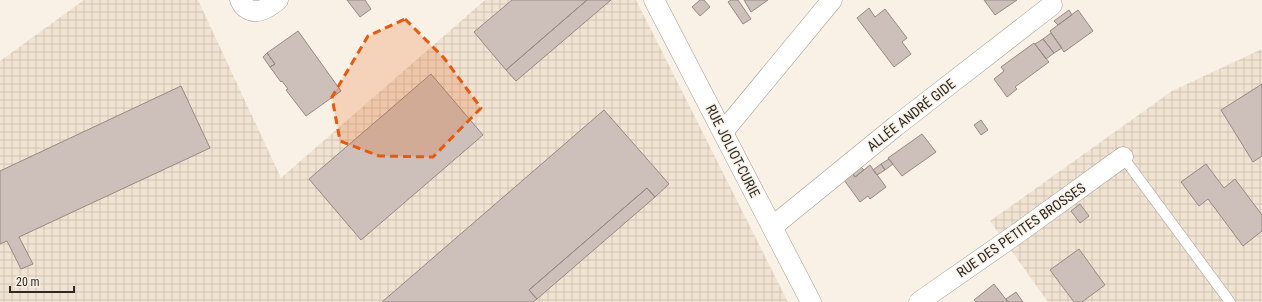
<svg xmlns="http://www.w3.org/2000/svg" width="1262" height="302" font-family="'Roboto Condensed',sans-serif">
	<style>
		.industrial { fill: url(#industrial-grid) }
		.building { fill: #cdc0ba; stroke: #958983 }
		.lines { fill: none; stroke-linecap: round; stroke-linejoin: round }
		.lane-casing { stroke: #a49c92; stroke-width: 11 }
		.street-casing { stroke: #a49c92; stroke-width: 21 }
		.lane { stroke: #fff; stroke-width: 10 }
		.street { stroke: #fff; stroke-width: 20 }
		.marked { fill: #e8590c; fill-opacity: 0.2; stroke: #e8590c; stroke-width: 3; stroke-dasharray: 8 5; stroke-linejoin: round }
		.labels { text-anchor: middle; stroke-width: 3; stroke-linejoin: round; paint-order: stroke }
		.street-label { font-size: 14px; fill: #2d2a26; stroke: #f9f1e6 }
	</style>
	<defs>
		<pattern id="industrial-grid" width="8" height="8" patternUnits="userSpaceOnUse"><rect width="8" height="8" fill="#f1e3d2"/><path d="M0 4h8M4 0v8" fill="none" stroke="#cfc3b4"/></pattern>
	</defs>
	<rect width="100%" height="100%" fill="#f9f1e6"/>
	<path class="industrial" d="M84 0H198L281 178 485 0H636L788 302H0V61Z
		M1262 49V302H1048L990 221 1172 91Z"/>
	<path class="building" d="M347 0H365L371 9 360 17Z
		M512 0H587L506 70 474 32Z
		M587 0H611L516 81 506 70Z
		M700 0H704L710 7 700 16 692 7Z
		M731 0H738L751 19 743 24 728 2Z
		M744 0H768L751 12Z
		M984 0H1017L995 15Z
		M869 8 875 17 885 9 907 38 902 42 911 54 894 67 857 18Z
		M1069 10 1072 15 1058 25 1054 21Z
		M1078 10 1093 31 1064 52 1050 31Z
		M298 31 341 91 306 116 286 90 288 89 282 81 281 82 270 67 275 64 267 53Z
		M1051 33 1062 48 1054 53 1043 39Z
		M1043 39 1054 53 1046 59 1035 44Z
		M1034 43 1049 62 1015 87 1017 89 1007 97 994 79 1004 71 1001 67Z
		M267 53 275 64 270 67 263 57Z
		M431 74 483 135 361 240 309 179Z
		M1262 84V156L1253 162 1221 110Z
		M181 86 210 148 19 237 33 264 21 269 7 241 0 244V171Z
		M604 110 669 184 655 197 647 188 529 290 537 299 533 302H382Z
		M981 120 988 130 981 135 974 125Z
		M922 134 936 152 902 176 888 158Z
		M889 159 893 164 885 170 881 164Z
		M881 164 885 170 877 175 873 170Z
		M1206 164 1224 188 1235 179 1262 215V231L1243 246 1208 199 1199 206 1181 182Z
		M870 165 886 187 870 199 868 196 860 202 844 180 853 174 855 177Z
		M861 167 864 170 855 177 853 174Z
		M647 188 655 197 537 299 529 290Z
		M1080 204 1089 216 1080 223 1071 211Z
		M1079 249 1105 285 1082 302H1074L1050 270Z
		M994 284 1008 302H976L974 300Z
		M1016 292 1023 302H1008L1006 299Z"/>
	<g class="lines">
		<g class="lane-casing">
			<path id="lane" d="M1123 157 1230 302"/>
		</g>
		<g class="street-casing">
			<path id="street" d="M240 0C241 2 243 6 246 8 258 16 269 7 278 0
				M654 0 811 302
				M723 132 832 0
				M772 227 896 126 1052 5
				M919 302 1018 233 1123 157"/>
		</g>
		<use href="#lane" class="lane"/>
		<use href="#street" class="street"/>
	</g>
	<path class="marked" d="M405 19 444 58 481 108 433 157 379 156 340 141 332 97 368 36Z"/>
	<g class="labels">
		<g class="street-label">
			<text transform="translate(911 115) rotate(-38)" y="5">ALLÉE ANDRÉ GIDE</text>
			<text transform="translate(733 151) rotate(63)" y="5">RUE JOLIOT-CURIE</text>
			<text transform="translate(1021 230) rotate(-35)" y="5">RUE DES PETITES BROSSES</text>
		</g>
	</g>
	<path d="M10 286v6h64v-6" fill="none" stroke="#2d2a26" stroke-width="2"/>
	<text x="16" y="286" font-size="12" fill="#2d2a26" stroke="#f9f1e6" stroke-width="3" paint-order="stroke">20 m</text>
</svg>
